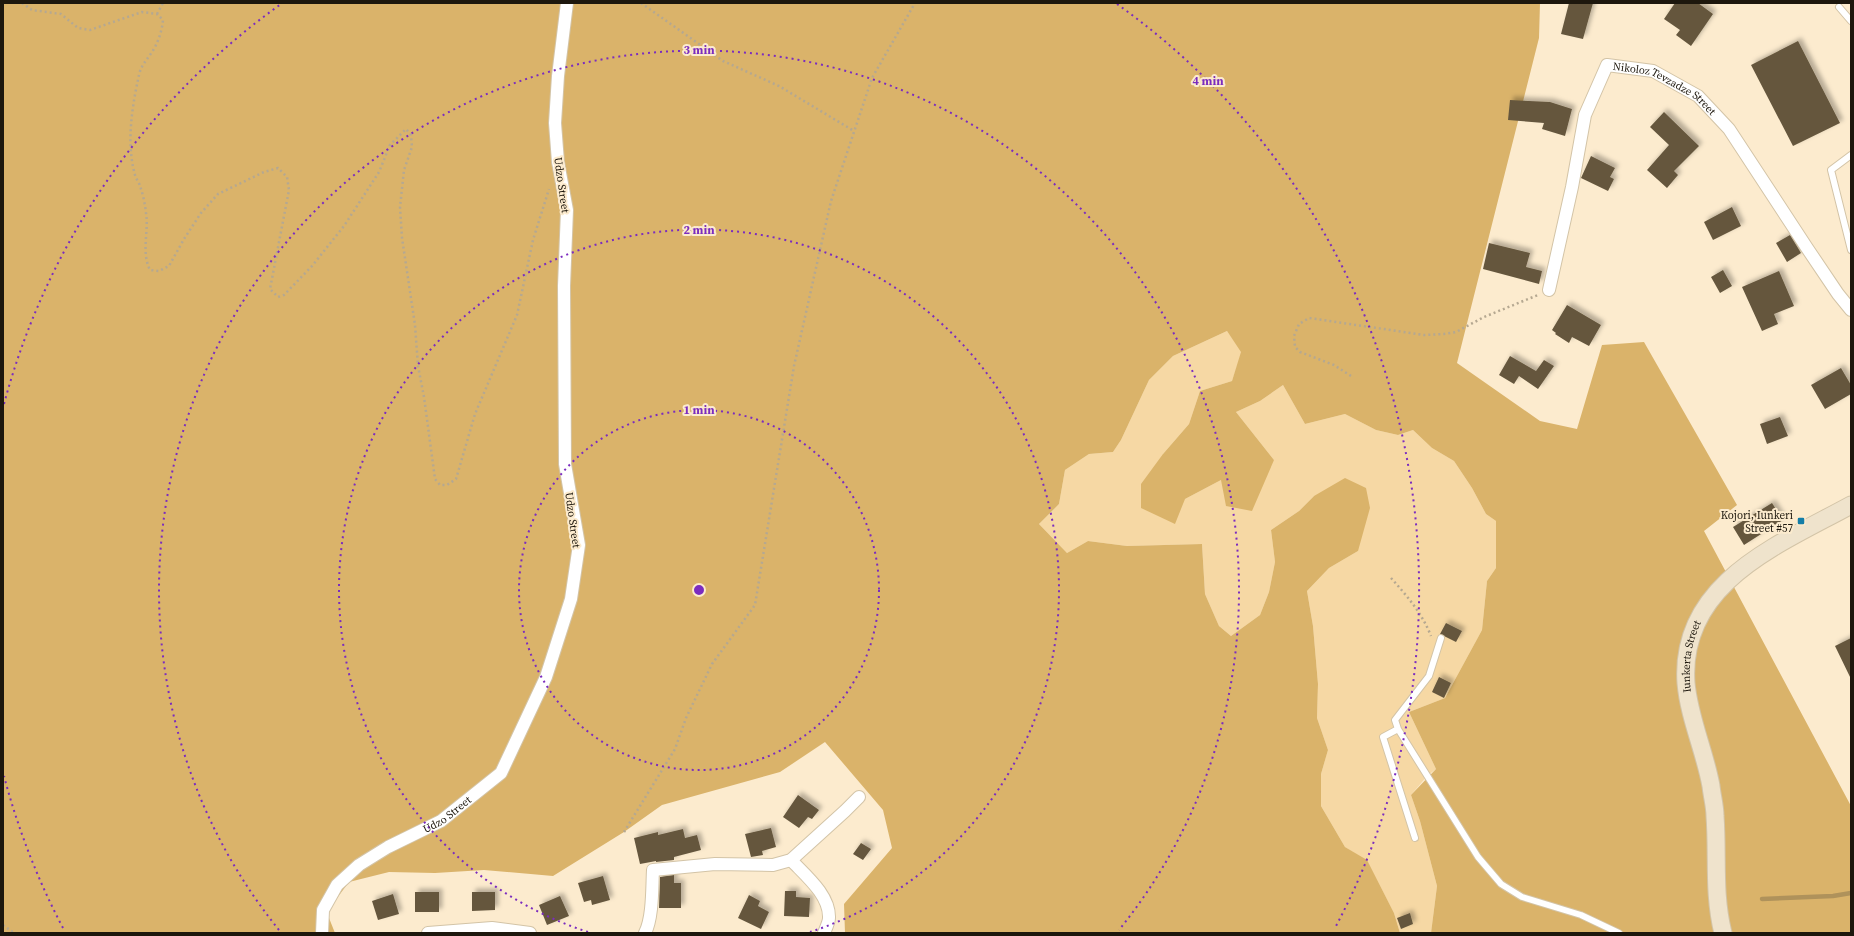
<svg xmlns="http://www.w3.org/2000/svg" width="1854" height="936" font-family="'Source Serif 4',serif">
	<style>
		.green { fill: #f6d8a4 }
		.forest { fill: #dab36a }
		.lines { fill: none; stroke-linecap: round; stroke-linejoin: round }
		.stream { stroke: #af925b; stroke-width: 4.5 }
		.building { fill: #65573e; filter: url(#shadow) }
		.lane-casing { stroke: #d3c4a7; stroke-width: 8 }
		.street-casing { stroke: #d3c4a7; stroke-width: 14 }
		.secondary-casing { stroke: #d3c4a7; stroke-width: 19 }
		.path { stroke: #b5a891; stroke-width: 2.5; stroke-dasharray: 2 3; stroke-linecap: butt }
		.lane { stroke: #fff; stroke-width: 6 }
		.street { stroke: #fff; stroke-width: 12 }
		.secondary { stroke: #efe3cc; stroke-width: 17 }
		.ring { fill: none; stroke: #7b2cbf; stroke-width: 2; stroke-dasharray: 2 4 }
		.poi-dot { fill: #147da7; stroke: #fcebce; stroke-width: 1.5 }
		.labels { text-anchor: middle; stroke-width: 4; stroke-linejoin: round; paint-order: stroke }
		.street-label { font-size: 11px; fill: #1d170d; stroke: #fcebce }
		.poi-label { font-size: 11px; fill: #1d170d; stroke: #fcebce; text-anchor: end }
		.centre { fill: #7b2cbf; stroke: #fcebce; stroke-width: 2 }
		.ring-label { font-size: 12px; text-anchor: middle; font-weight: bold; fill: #7b2cbf; stroke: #fcebce; stroke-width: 4; stroke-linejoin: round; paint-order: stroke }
	</style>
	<defs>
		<filter id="shadow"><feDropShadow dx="3.5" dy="-3.5" stdDeviation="2" flood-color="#0004"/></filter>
	</defs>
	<rect width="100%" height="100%" fill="#fcebce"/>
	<path class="green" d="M1227 331 1242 352 1232 381 1200 391 1189 424 1163 454 1185 499 1221 480 1274 460 1236 412 1260 401 1283 385 1305 424 1345 414 1376 430 1398 435 1413 430 1432 448 1454 461 1472 488 1486 514 1496 521V568L1487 581 1482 630 1445 698 1409 712 1436 769 1427 776 1411 795 1420 821 1437 886 1431 933H1400L1394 913 1367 861 1345 847 1321 806V774L1328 750 1317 718 1318 684 1313 626 1307 591 1329 568 1358 551 1314 496 1299 511 1271 530 1275 562 1269 592 1260 615 1231 636 1219 626 1205 594 1202 544 1127 546 1088 541 1067 553 1039 524 1059 504 1065 470 1089 454 1113 452 1121 440 1149 380 1173 356Z"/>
	<path class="forest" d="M3 3H1540L1539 38 1457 363 1540 421 1577 429 1602 345 1644 342 1737 505 1704 531 1851 806V933H1431L1437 886 1420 821 1411 795 1436 769 1409 712 1445 698 1482 630 1487 581 1496 568V521L1486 514 1472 488 1454 461 1432 448 1413 430 1398 435 1376 430 1345 414 1305 424 1283 385 1260 401 1236 412 1274 460 1252 511 1226 506 1221 480 1185 499 1175 524 1141 508V484L1163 454 1189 424 1200 391 1232 381 1241 352 1227 331 1173 356 1149 380 1121 440 1113 452 1089 454 1065 470 1059 504 1039 524 1067 553 1088 541 1127 546 1202 544 1205 594 1219 626 1231 636 1260 615 1269 592 1275 562 1271 530 1299 511 1314 496 1345 478 1366 488 1370 508 1358 551 1329 568 1307 591 1313 626 1318 684 1317 718 1328 750 1321 774V806L1345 847 1367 860 1394 913 1400 933H845L844 904 892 848 883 810 825 742 780 772 662 805 624 832 553 876 484 870 435 873 389 872 349 882 328 910 329 918 335 933H3Z"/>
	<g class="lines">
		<path class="stream" d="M1762 899 1833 896 1851 893"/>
	</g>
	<path class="building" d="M1569 3H1593L1583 39 1561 34Z
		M1675 3H1698L1713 14 1691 46 1676 35 1680 30 1664 19Z
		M1798 41 1840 123 1793 146 1751 65Z
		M1510 100 1550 102 1572 109 1565 136 1542 129 1544 123 1508 120Z
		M1664 112 1699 146 1674 171 1678 175 1667 188 1647 170 1669 145 1650 127Z
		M1591 156 1615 168 1610 177 1614 179 1608 191 1581 178Z
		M1732 207 1741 226 1713 240 1704 222Z
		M1790 235 1801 253 1787 262 1776 243Z
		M1489 243 1530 253 1526 267 1542 271 1539 284 1483 269Z
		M1723 270 1732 286 1720 293 1711 277Z
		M1779 271 1794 306 1774 314 1778 324 1762 331 1742 287Z
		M1567 305 1601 325 1589 346 1572 337 1569 343 1555 334 1556 333 1552 330Z
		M1510 356 1536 371 1544 360 1554 366 1538 389 1519 376 1514 384 1499 375Z
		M1841 368 1851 385V394L1825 409 1811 385Z
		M1780 417 1788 436 1767 444 1760 424Z
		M1772 503 1783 520 1744 545 1733 527Z
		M1446 623 1462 631 1456 642 1440 634Z
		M1851 638V679L1835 646Z
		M1439 677 1451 683 1444 698 1432 692Z
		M798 795 819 810 812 819 808 817 799 828 783 817Z
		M771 828 776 847 762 851 763 855 751 857 745 834Z
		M683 829 685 838 697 835 701 850 674 857V860L656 862V861L640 864 634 838 658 832V835Z
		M861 843 871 849 863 860 853 854Z
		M674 875V883H681V908H659L660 877Z
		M603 876 610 900 592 905 591 900 584 902 578 883Z
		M785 891H796V897L810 898 809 917 784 916Z
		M415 892H439V912H415Z
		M472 892H495V910L472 911Z
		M393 894 399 914 378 920 372 901Z
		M749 895 760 901 758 906 769 912 761 929 738 918Z
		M560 896 569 916 547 925 539 905Z
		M1410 913 1413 924 1401 929 1397 918Z"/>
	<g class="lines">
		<g class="lane-casing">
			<path id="lane" d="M1839 7 1851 21
				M1851 155 1831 170 1851 250
				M1441 638 1429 676 1395 720 1398 729 1478 857 1501 884 1522 897 1581 915 1619 933
				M1398 729 1383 737 1415 838"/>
		</g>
		<g class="street-casing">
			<g id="street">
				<path id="s1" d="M1549 290 1572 187 1585 115 1607 65 1653 71 1698 96 1729 129 1807 248 1838 294 1851 310"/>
				<path d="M791 860C805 875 830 895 829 918 829 922 826 928 824 933"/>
				<path id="s2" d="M322 933 323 910 337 885 359 865 388 847 441 821 501 773 546 677 571 599 579 545 565 464 564 286 567 210 558 162 555 123 558 76 567 3"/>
				<path d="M428 933 492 928 530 933"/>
				<path d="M645 933C653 917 652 888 653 870L715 864 773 865 791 860 845 811 859 797"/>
			</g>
		</g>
		<g class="secondary-casing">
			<g id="secondary">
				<path id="s3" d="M1723 933C1713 893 1718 856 1715 816 1715 806 1712 796 1711 786 1705 752 1689 718 1686 683 1679 583 1778 545 1851 505"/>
			</g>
		</g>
		<path class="path" d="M22 3 32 10 61 14 78 28 90 30 142 12 157 14 163 20C162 31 158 43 152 52 147 60 141 65 139 75 132 107 126 143 135 175 136 179 139 182 140 186 143 194 145 204 146 213 149 232 141 252 150 270L159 271 169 266 184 239 201 213 218 194 264 172 278 168 287 177 289 190 270 289 278 297 284 295 312 266 344 226 379 172 390 145 406 129 411 135 412 147 404 170 400 207 402 238 415 325 418 366 424 397 435 479 440 485H447L456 479 475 414 517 315 533 240 549 189
			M641 3 723 61 779 86 854 131
			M157 14 163 3
			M1351 376 1334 365 1300 352 1295 347 1294 336 1299 324 1309 318 1424 335 1444 334 1456 332 1484 317 1538 295
			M1391 578C1407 596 1422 613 1431 636
			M624 832 675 749 686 718 712 664 755 605 794 366 831 201 872 78 915 3
			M3 925 14 933"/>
		<use href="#lane" class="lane"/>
		<use href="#street" class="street"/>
		<use href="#secondary" class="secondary"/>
	</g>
	<g class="ring">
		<circle cx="699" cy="590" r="180"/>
		<path d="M588 932A360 360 0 1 1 810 932"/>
		<path d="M279 930A540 540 0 1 1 1119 930"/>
		<path d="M63 928A720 720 0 0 1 4 776M4 404A720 720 0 0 1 281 4M1117 4A720 720 0 0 1 1335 928"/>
	</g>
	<rect class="poi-dot" x="1797" y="517" width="8" height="8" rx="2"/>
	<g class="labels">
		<g class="street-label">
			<text dy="4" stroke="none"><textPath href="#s1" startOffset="297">Nikoloz Tevzadze Street</textPath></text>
			<text transform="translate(562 185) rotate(82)" y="4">Udzo Street</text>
			<text transform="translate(573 520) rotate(82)" y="4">Udzo Street</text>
			<text dy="4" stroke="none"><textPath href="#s3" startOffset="281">Iunkerta Street</textPath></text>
			<text dy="4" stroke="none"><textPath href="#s2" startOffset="183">Udzo Street</textPath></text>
		</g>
		<g class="poi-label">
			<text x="1793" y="519">Kojori, Iunkeri<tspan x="1793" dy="13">Street #57</tspan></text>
		</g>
	</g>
	<circle cx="699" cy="590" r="6" class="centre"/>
	<g class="ring-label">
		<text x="699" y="54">3 min</text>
		<text x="1208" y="85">4 min</text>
		<text x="699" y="234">2 min</text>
		<text x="699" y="414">1 min</text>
	</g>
	<rect width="1854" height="936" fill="none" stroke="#1d170d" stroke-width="8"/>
</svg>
